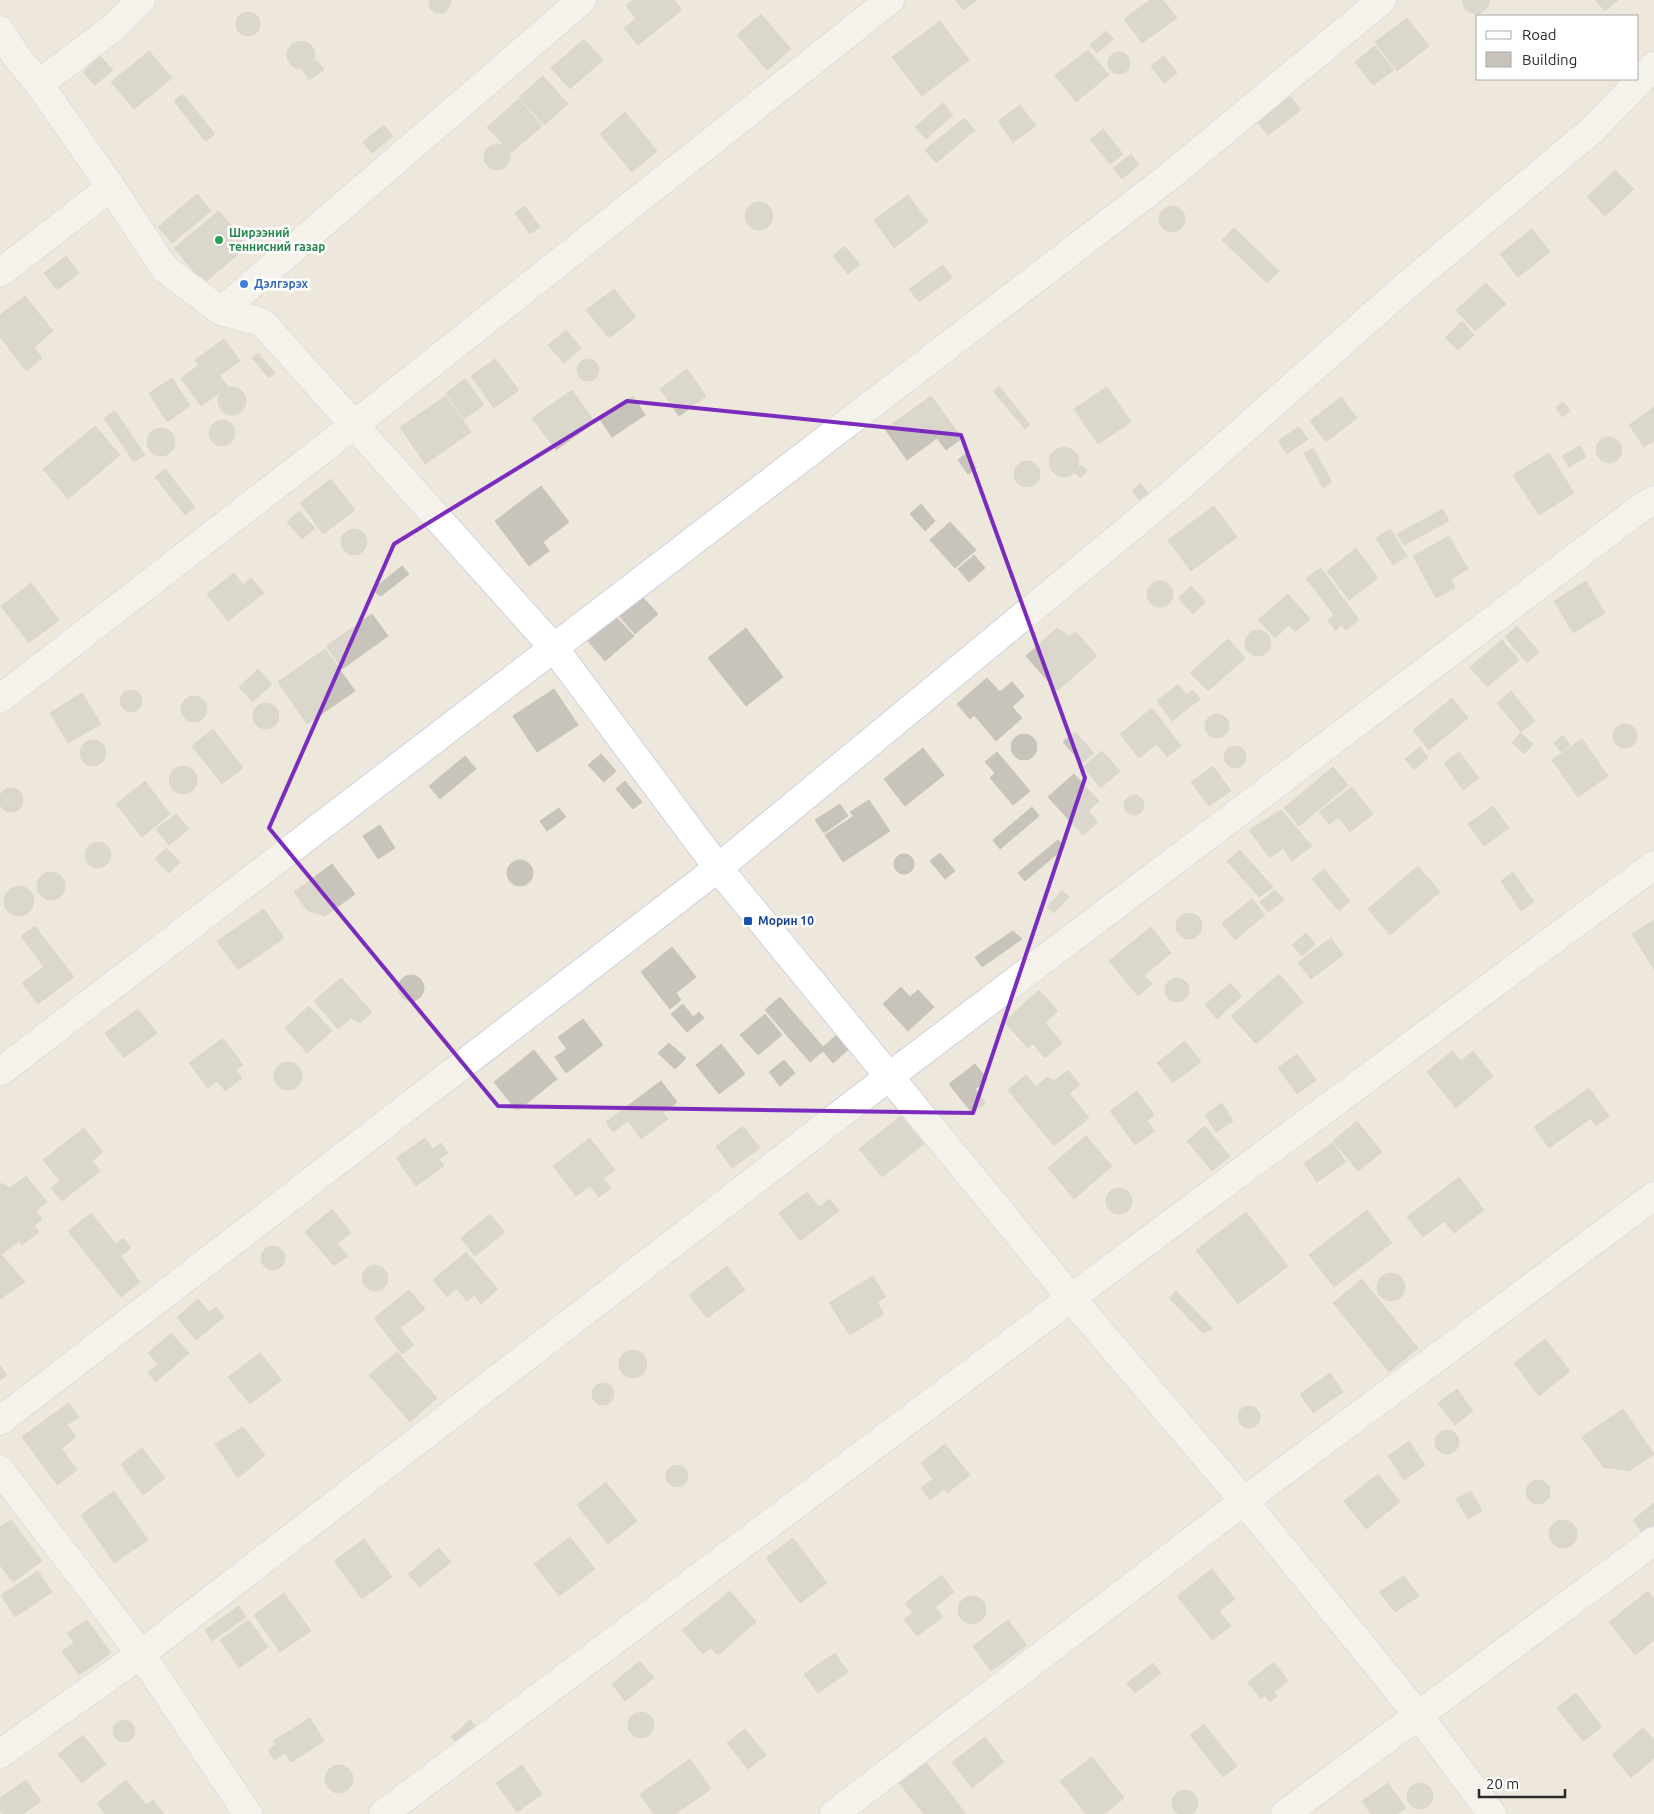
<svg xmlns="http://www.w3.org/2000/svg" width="1654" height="1814" font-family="Ubuntu,sans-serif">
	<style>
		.building { fill: #c8c4bb; stroke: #c8c4b5 }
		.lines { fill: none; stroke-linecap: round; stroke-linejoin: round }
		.street-casing { stroke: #d0d1e3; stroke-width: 30 }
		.street { stroke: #fff; stroke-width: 28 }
		.marked { fill: none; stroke: #7b2cbf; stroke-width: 4; stroke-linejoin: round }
		.leisure-dot { fill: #2e9e5b; stroke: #fff; stroke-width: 2 }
		.shop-dot { fill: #3f7fe0; stroke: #fff; stroke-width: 2 }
		.transit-dot { fill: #1a4fb4; stroke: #fff; stroke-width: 2 }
		.labels { text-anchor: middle; stroke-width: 5; stroke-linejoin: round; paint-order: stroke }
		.leisure-label { font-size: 12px; font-weight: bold; fill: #27864d; stroke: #fff; text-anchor: start }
		.shop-label { font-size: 12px; font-weight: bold; fill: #366cbe; stroke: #fff; text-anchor: start }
		.transit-label { font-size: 12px; font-weight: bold; fill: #164399; stroke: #fff; text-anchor: start }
	</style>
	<rect width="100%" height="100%" fill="#ede8db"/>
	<path class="building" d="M429 0H451V4L444 13H436L430 9Z
		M633 0H674L682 10 638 45 624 28 636 19 626 5Z
		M955 0H977L964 10Z
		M1150 0H1163L1177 18 1142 43 1124 19Z
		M1462 0H1490L1487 8 1479 14 1469 12 1465 9Z
		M1595 0H1618L1605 11Z
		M236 24a12 12 0 1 1 24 0a12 12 0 1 1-24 0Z
		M761 14 791 49 767 70 737 35Z
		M1407 18 1429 46 1397 71 1375 42Z
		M940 21 969 60 922 96 892 57Z
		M1106 31 1114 39 1097 53 1090 45Z
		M584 39 603 60 570 89 551 68Z
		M287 55a14 14 0 1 1 28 0a14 14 0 1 1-28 0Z
		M1375 46 1394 70 1373 85 1355 62Z
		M1088 50 1109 75 1076 102 1055 75Z
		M149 51 172 78 134 109 111 82Z
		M1108 63a11 11 0 1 1 22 0a11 11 0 1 1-22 0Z
		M100 56 113 70 95 85 83 72Z
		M1164 56 1177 73 1164 83 1151 66Z
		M317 60 324 70 309 80 302 70Z
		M543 76 568 104 544 125 519 97Z
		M183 94 215 134 205 141 174 101Z
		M1289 95 1301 110 1268 135 1256 120Z
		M519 99 542 126 511 153 487 127Z
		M943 103 953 115 926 139 915 127Z
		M1020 105 1036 126 1013 142 998 121Z
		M625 112 657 151 632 172 600 134Z
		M964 118 975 130 936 163 925 150Z
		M384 125 393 136 372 153 363 142Z
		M1103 129 1123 154 1110 164 1090 140Z
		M484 157a13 13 0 1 1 26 0a13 13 0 1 1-26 0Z
		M1131 154 1139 165 1122 179 1113 168Z
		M1615 170 1634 189 1605 216 1587 197Z
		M197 194 211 211 172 243 158 227Z
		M908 195 928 222 894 248 874 220Z
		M745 216a14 14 0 1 1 28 0a14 14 0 1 1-28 0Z
		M525 206 540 227 530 234 515 213Z
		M1159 219a13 13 0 1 1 26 0a13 13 0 1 1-26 0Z
		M219 211 248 246 204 283 174 248Z
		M1234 228 1279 271 1267 283 1222 240Z
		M1532 229 1550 252 1518 277 1500 254Z
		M845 246 860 265 848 274 833 256Z
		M66 256 79 273 57 290 44 273Z
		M943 265 952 278 919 302 909 289Z
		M1486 283 1506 304 1475 331 1456 310Z
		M614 289 636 317 609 338 586 310Z
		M25 296 53 331 34 347 42 358 26 371 0 337V315Z
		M1462 321 1474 335 1458 350 1445 338Z
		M566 330 581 348 564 363 548 345Z
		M224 339 240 361 210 382 195 360Z
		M258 353 275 373 269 378 252 358Z
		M577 370a11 11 0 1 1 22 0a11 11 0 1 1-22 0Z
		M208 359 228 387 201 406 181 378Z
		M495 359 519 390 494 408 471 376Z
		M687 369 706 396 679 416 660 389Z
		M172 378 190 406 167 422 149 393Z
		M465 379 484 405 464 419 446 393Z
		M999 386 1030 425 1025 429 993 391Z
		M1107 387 1131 422 1098 444 1074 409Z
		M218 401a14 14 0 1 1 28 0a14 14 0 1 1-28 0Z
		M572 390 595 422 556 450 532 418Z
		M446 396 471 432 425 464 400 427Z
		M633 396 645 415 612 437 599 418Z
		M931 396 962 438 946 450 937 438 907 460 885 429Z
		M1341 397 1357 418 1326 442 1310 421Z
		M1563 402 1570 411 1562 417 1556 407Z
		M1654 407V441L1644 447 1629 425Z
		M115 411 145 455 134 462 104 418Z
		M209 433a13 13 0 1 1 26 0a13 13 0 1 1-26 0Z
		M95 426 120 455 68 499 43 469Z
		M1299 427 1308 439 1287 454 1278 441Z
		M147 442a14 14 0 1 1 28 0a14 14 0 1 1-28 0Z
		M1596 450a13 13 0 1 1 26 0a13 13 0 1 1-26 0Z
		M1580 446 1586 457 1569 467 1562 456Z
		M1049 462a15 15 0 1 1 30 0a15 15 0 1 1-30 0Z
		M1313 448 1332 482 1323 488 1304 453Z
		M967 453 977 468 968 474 958 460Z
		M1549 453 1574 493 1539 515 1513 475Z
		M1014 474a13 13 0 1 1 26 0a13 13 0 1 1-26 0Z
		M1081 465 1087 470 1081 478 1075 473Z
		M165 469 195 507 185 515 155 477Z
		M331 479 355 510 323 534 300 503Z
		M1140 483 1148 493 1139 500 1132 491Z
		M541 486 569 522 543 542 549 551 529 566 495 521Z
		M921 504 935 521 925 531 910 514Z
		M1214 506 1237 537 1191 571 1168 540Z
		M1443 509 1449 521 1404 545 1397 534Z
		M299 511 315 528 302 539 287 522Z
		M950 522 976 550 955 568 930 540Z
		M1390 529 1407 556 1393 565 1376 538Z
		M341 542a13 13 0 1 1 26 0a13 13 0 1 1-26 0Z
		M1449 536 1468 569 1451 579 1455 588 1436 598 1413 556Z
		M1356 548 1378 578 1349 600 1327 571Z
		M974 555 985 568 969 582 958 569Z
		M402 566 409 574 381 596 372 590Z
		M1321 568 1359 620 1346 630 1341 625 1336 631 1328 620 1334 615 1306 578Z
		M234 573 243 585 251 578 264 593 228 621 207 594Z
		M1147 594a13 13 0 1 1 26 0a13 13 0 1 1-26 0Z
		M1586 581 1605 613 1573 633 1554 601Z
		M31 583 59 620 29 643 1 606Z
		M1191 586 1206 602 1193 614 1178 598Z
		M637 591 658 614 635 634 615 611Z
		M1288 594 1310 619 1295 632 1289 625 1275 638 1258 620Z
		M372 614 388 636 342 669 326 646Z
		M616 617 634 636 605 661 588 641Z
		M1517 626 1539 652 1527 663 1505 637Z
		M746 628 783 677 746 706 708 658Z
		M1057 628 1069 636 1076 632 1097 656 1057 691 1026 656Z
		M1245 643a13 13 0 1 1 26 0a13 13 0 1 1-26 0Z
		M1228 639 1245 658 1208 691 1190 673Z
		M1502 640 1519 660 1487 687 1470 667Z
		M325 649 355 691 307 724 278 682Z
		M258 669 272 684 253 702 239 687Z
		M987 678 1000 692 1012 682 1024 696 1012 707 1022 718 996 741 974 715 970 719 957 704Z
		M1178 684 1186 695 1193 690 1200 699 1172 721 1157 701Z
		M554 689 578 725 537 752 513 716Z
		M120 701a11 11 0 1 1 22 0a11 11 0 1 1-22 0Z
		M1511 691 1535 721 1521 732 1497 703Z
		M82 693 101 724 68 743 50 713Z
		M181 709a13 13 0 1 1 26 0a13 13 0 1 1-26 0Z
		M1452 698 1468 718 1429 750 1413 730Z
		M253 716a13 13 0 1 1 26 0a13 13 0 1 1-26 0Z
		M1152 708 1181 746 1167 757 1157 744 1139 758 1120 734Z
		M1205 726a12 12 0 1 1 24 0a12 12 0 1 1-24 0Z
		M1613 736a12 12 0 1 1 24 0a12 12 0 1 1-24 0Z
		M213 729 243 768 222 784 192 746Z
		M1075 732 1094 753 1082 763 1063 742Z
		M1520 733 1533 744 1525 754 1512 743Z
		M1011 747a13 13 0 1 1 26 0a13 13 0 1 1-26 0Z
		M1563 735 1570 745 1561 752 1554 743Z
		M1582 739 1608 776 1578 797 1552 760Z
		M80 753a13 13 0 1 1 26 0a13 13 0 1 1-26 0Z
		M1224 757a11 11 0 1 1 22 0a11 11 0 1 1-22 0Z
		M1420 747 1428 758 1414 770 1405 759Z
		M923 748 944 775 905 806 884 779Z
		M1102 751 1120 771 1101 788 1083 767Z
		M997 752 1030 791 1013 805 990 778 995 773 985 762Z
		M1459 752 1479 778 1463 790 1444 763Z
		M601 754 616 771 604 782 588 765Z
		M465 756 476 769 440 799 429 786Z
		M169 780a14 14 0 1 1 28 0a14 14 0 1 1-28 0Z
		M1213 766 1231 791 1209 806 1191 782Z
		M1333 767 1348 785 1299 826 1284 808Z
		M1074 774 1099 801 1088 811 1098 822 1083 835 1048 797Z
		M145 781 170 814 142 837 116 804Z
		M625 781 642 802 633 809 616 789Z
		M1352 787 1373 814 1350 832 1339 817 1329 824 1319 812Z
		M-1 800a12 12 0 1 1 24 0a12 12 0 1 1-24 0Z
		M1124 805a10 10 0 1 1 20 0a10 10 0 1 1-20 0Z
		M869 800 890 831 843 862 825 835 854 816 850 812Z
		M840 804 848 816 824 833 815 820Z
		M1493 806 1509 828 1484 846 1468 824Z
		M1032 807 1039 816 1000 849 993 840Z
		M559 808 566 817 547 831 540 821Z
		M1281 810 1312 846 1292 861 1283 848 1270 858 1249 830Z
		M176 814 189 829 169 845 156 829Z
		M380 825 395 848 378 859 363 836Z
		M1058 840 1065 847 1025 881 1018 873Z
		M85 855a13 13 0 1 1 26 0a13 13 0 1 1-26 0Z
		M166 848 180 862 169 873 155 859Z
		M1240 850 1273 887 1259 897 1227 861Z
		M940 853 955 871 945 879 930 861Z
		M894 864a10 10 0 1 1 20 0a10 10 0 1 1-20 0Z
		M507 873a13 13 0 1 1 26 0a13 13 0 1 1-26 0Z
		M332 864 355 894 325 916 307 910 294 892Z
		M1418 866 1440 892 1390 935 1368 909Z
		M1324 869 1350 901 1339 911 1312 879Z
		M37 886a14 14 0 1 1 28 0a14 14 0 1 1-28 0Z
		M1513 872 1534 902 1521 911 1501 881Z
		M4 901a15 15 0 1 1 30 0a15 15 0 1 1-30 0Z
		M1062 890 1069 897 1054 913 1047 907Z
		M1275 890 1284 900 1268 912 1260 902Z
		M1252 899 1265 915 1235 940 1222 923Z
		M264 909 284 938 238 970 217 941Z
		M1176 926a13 13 0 1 1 26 0a13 13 0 1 1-26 0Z
		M1654 920V969L1632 934Z
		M35 926 74 977 38 1004 22 983 44 967 21 936Z
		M1151 927 1171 953 1144 975 1152 984 1138 996 1109 961Z
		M1013 931 1022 939 982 967 975 957Z
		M1306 933 1315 944 1302 956 1292 945Z
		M1331 938 1343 955 1311 979 1298 962Z
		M672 947 696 977 676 993 681 1000 670 1009 641 972Z
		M1279 974 1303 1002 1256 1044 1231 1016Z
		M398 988a13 13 0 1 1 26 0a13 13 0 1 1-26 0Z
		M341 978 372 1012 360 1023 351 1018 338 1029 314 1001Z
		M1165 990a12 12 0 1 1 24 0a12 12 0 1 1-24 0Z
		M1230 983 1242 996 1217 1019 1205 1005Z
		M901 987 910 997 918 990 934 1007 908 1031 883 1004Z
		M1039 990 1058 1011 1045 1023 1062 1043 1045 1058 1033 1044 1028 1048 1004 1022Z
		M780 997 823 1047 839 1033 851 1047 833 1063 823 1051 810 1062 765 1010Z
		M683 1004 693 1017 699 1012 704 1018 687 1032 671 1014Z
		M309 1006 332 1031 307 1053 285 1028Z
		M138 1009 157 1033 124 1058 105 1033Z
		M765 1014 782 1035 758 1055 740 1035Z
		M583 1019 603 1045 566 1073 555 1057 567 1049 558 1037Z
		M223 1038 243 1065 236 1070 242 1078 225 1091 217 1081 208 1088 189 1063Z
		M1185 1041 1201 1062 1173 1083 1157 1063Z
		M669 1043 686 1058 675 1069 658 1053Z
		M721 1044 745 1074 719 1094 696 1065Z
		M534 1050 557 1079 517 1111 494 1082Z
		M1452 1051 1461 1061 1473 1051 1493 1076 1456 1108 1427 1072Z
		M1297 1054 1316 1080 1297 1094 1278 1068Z
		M784 1060 795 1073 780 1086 769 1072Z
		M274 1076a14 14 0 1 1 28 0a14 14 0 1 1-28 0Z
		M975 1064 988 1080 975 1089 986 1103 972 1113 949 1084Z
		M1068 1070 1080 1085 1069 1093 1089 1118 1054 1146 1008 1090 1026 1075 1036 1087 1047 1077 1054 1081Z
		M661 1081 677 1102 663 1113 668 1119 641 1139 628 1121 613 1132 606 1122Z
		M1589 1088 1609 1116 1596 1126 1591 1118 1549 1148 1534 1127Z
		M1137 1091 1154 1115 1147 1121 1155 1131 1135 1145 1110 1111Z
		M1222 1103 1233 1121 1216 1132 1205 1115Z
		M901 1116 924 1144 882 1177 859 1149Z
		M1357 1121 1382 1152 1358 1171 1333 1141Z
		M743 1126 760 1148 732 1168 716 1146Z
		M1205 1126 1230 1156 1212 1171 1187 1141Z
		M84 1128 103 1152 92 1161 100 1171 62 1201 51 1188 60 1181 43 1160Z
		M1086 1136 1112 1166 1074 1199 1048 1168Z
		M425 1138 433 1149 441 1143 448 1153 439 1159 444 1166 416 1186 396 1158Z
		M590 1138 615 1170 603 1178 611 1188 599 1197 590 1186 576 1196 553 1166Z
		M1333 1143 1346 1162 1317 1182 1304 1163Z
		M26 1176 47 1202 36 1211 42 1219 34 1226 39 1232 22 1245 19 1241 2 1254 0 1251V1185L2 1183 10 1188Z
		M1459 1177 1484 1210 1454 1233 1444 1221 1423 1237 1407 1217Z
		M1106 1201a13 13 0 1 1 26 0a13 13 0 1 1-26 0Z
		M807 1192 819 1207 830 1199 839 1211 800 1241 779 1213Z
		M332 1209 351 1233 337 1243 348 1256 334 1266 305 1232Z
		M1367 1210 1392 1243 1334 1287 1309 1255Z
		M1246 1212 1288 1266 1238 1304 1196 1250Z
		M91 1213 116 1244 123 1238 131 1248 121 1256 140 1282 121 1297 68 1231Z
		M490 1214 505 1232 475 1256 461 1238Z
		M261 1258a12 12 0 1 1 24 0a12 12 0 1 1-24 0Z
		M466 1252 498 1289 481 1304 474 1295 467 1301 456 1288 447 1297 433 1280Z
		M0 1253 25 1282 0 1299Z
		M362 1278a13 13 0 1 1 26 0a13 13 0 1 1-26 0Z
		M727 1266 745 1290 707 1318 689 1295Z
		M1377 1287a14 14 0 1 1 28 0a14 14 0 1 1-28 0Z
		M873 1276 886 1297 877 1302 884 1314 850 1335 829 1303Z
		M1362 1279 1418 1348 1389 1372 1333 1303Z
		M409 1290 425 1309 400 1328 414 1345 402 1354 374 1318Z
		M1176 1291 1213 1329 1203 1333 1169 1298Z
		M198 1299 209 1312 216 1307 224 1317 196 1340 177 1317Z
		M171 1333 189 1353 156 1382 148 1373 158 1364 148 1353Z
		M1545 1339 1570 1371 1539 1396 1514 1363Z
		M619 1364a14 14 0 1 1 28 0a14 14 0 1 1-28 0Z
		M397 1352 437 1398 410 1422 369 1375Z
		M260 1353 282 1380 250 1404 228 1377Z
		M0 1366 7 1375 0 1380Z
		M1330 1373 1343 1392 1313 1413 1300 1394Z
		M592 1394a11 11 0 1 1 22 0a11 11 0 1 1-22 0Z
		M1457 1389 1473 1411 1455 1425 1438 1403Z
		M69 1403 79 1417 67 1425 76 1437 62 1448 43 1421Z
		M1238 1417a11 11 0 1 1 22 0a11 11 0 1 1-22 0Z
		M1623 1409 1654 1454 1629 1471 1603 1467 1582 1437Z
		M42 1422 77 1470 57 1485 22 1437Z
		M243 1427 265 1455 238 1478 215 1444Z
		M1435 1442a12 12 0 1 1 24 0a12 12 0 1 1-24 0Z
		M1409 1441 1425 1465 1404 1480 1388 1456Z
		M945 1444 970 1475 947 1493 944 1489 930 1500 921 1488 933 1479 921 1463Z
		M142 1448 165 1478 143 1495 121 1464Z
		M666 1476a11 11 0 1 1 22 0a11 11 0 1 1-22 0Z
		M1378 1474 1400 1502 1366 1529 1344 1501Z
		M1526 1492a12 12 0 1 1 24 0a12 12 0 1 1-24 0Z
		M606 1482 637 1521 608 1544 577 1505Z
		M114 1491 148 1540 114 1563 81 1515Z
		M1471 1491 1482 1511 1468 1519 1456 1499Z
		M1654 1503V1534L1647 1539 1633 1520Z
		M11 1520 42 1561 13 1582 0 1565V1527Z
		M1549 1534a14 14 0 1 1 28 0a14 14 0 1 1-28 0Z
		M570 1537 595 1569 559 1596 534 1564Z
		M793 1538 827 1583 800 1603 766 1558Z
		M364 1539 392 1577 362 1599 334 1561Z
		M439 1548 451 1562 420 1587 408 1574Z
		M1212 1569 1235 1599 1219 1611 1231 1626 1212 1640 1177 1596Z
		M38 1571 52 1592 15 1617 1 1595Z
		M942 1575 954 1592 935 1607 943 1617 917 1636 904 1619 913 1613 905 1603Z
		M1404 1576 1419 1596 1395 1612 1379 1592Z
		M730 1591 756 1622 718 1655 711 1648 703 1654 682 1630Z
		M1648 1591 1654 1599V1640L1635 1655 1609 1622Z
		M284 1593 311 1631 280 1652 254 1615Z
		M958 1610a14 14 0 1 1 28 0a14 14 0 1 1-28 0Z
		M239 1606 246 1617 212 1641 205 1630Z
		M87 1620 111 1653 79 1675 62 1651 74 1643 67 1633Z
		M249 1620 268 1647 239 1668 220 1640Z
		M1008 1620 1027 1645 991 1671 973 1646Z
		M835 1653 848 1672 818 1693 804 1674Z
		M640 1661 654 1678 625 1701 612 1684Z
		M1274 1662 1288 1681 1274 1692 1277 1696 1270 1702 1265 1696 1261 1699 1248 1682Z
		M1153 1663 1161 1673 1135 1693 1127 1683Z
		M1576 1693 1602 1727 1583 1741 1557 1708Z
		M628 1725a13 13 0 1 1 26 0a13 13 0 1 1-26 0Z
		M310 1718 324 1741 291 1762 285 1753 274 1760 268 1750 277 1744 273 1741Z
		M113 1731a11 11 0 1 1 22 0a11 11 0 1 1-22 0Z
		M470 1720 479 1730 460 1747 451 1737Z
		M1204 1724 1237 1766 1223 1777 1190 1735Z
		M1643 1728 1654 1740V1758L1631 1778 1612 1755Z
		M745 1729 766 1755 748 1769 727 1743Z
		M83 1735 106 1764 82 1783 58 1754Z
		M985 1737 1004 1762 972 1788 952 1762Z
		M1092 1757 1124 1798 1104 1814H1086L1060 1781Z
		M690 1759 711 1789 675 1814H654L640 1794Z
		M926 1762 966 1814H924L899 1783Z
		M522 1765 542 1794 517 1812 496 1783Z
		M325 1779a14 14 0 1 1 28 0a14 14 0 1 1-28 0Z
		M26 1780 41 1801 23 1814H3L0 1810V1798Z
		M126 1780 146 1805 153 1800 164 1814H105L97 1803Z
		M1388 1783 1406 1808 1397 1814H1371L1362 1801Z
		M1407 1796a13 13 0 1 1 26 0a13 13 0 1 1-26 0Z
		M1172 1803a13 13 0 1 1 26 0a13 13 0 1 1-26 0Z"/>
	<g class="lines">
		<g class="street-casing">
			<path id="street" d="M0 30 16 56 39 84 111 187 164 268 221 311 262 322 554 648 718 868 1071 1298 1244 1501 1419 1716 1492 1814
				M39 84 114 27 141 0
				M0 273 111 187
				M221 311 582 0
				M0 699 354 425 890 0
				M0 1072 1171 175 1382 0
				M0 1421 718 868 1176 490 1399 292 1592 130 1654 66
				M0 1470 141 1654 248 1814
				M0 1754 141 1654 890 1076 1642 507 1654 500
				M383 1814 1071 1298 1654 865
				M834 1814 1244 1501 1654 1196
				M1285 1814 1654 1541"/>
		</g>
		<use href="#street" class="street"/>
	</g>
	<path d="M0 0H1654V1814H0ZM627 401 961 435 1085 778 973 1113 498 1106 269 828 394 544Z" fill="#ede8db" fill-opacity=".55" fill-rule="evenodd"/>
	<path class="marked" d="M627 401 961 435 1085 778 973 1113 498 1106 269 828 394 544Z"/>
	<circle class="leisure-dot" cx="219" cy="240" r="5"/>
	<circle class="shop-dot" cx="244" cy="284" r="5"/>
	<rect class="transit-dot" x="743" y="916" width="10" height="10" rx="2.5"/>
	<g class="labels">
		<g class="leisure-label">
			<text x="229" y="237">Ширээний<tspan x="229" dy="14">теннисний газар</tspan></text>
		</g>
		<g class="shop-label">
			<text x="254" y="288">Дэлгэрэх</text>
		</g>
		<g class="transit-label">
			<text x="758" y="925">Морин 10</text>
		</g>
	</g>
	<rect x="1476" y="15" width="162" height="65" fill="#ffffff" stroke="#aaaaaa"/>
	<rect x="1486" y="31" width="25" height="8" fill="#ffffff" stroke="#aaaaaa"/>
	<text x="1522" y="40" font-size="15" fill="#2a2a2a">Road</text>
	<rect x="1486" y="52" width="25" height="15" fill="#c8c4bb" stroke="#aaaaaa"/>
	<text x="1522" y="65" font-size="15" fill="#2a2a2a">Building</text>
	<path d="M1479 1789v8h86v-8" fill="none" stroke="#2a2a2a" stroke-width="2.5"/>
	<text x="1486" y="1789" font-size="15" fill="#2a2a2a" stroke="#ffffff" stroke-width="4" paint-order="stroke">20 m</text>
</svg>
